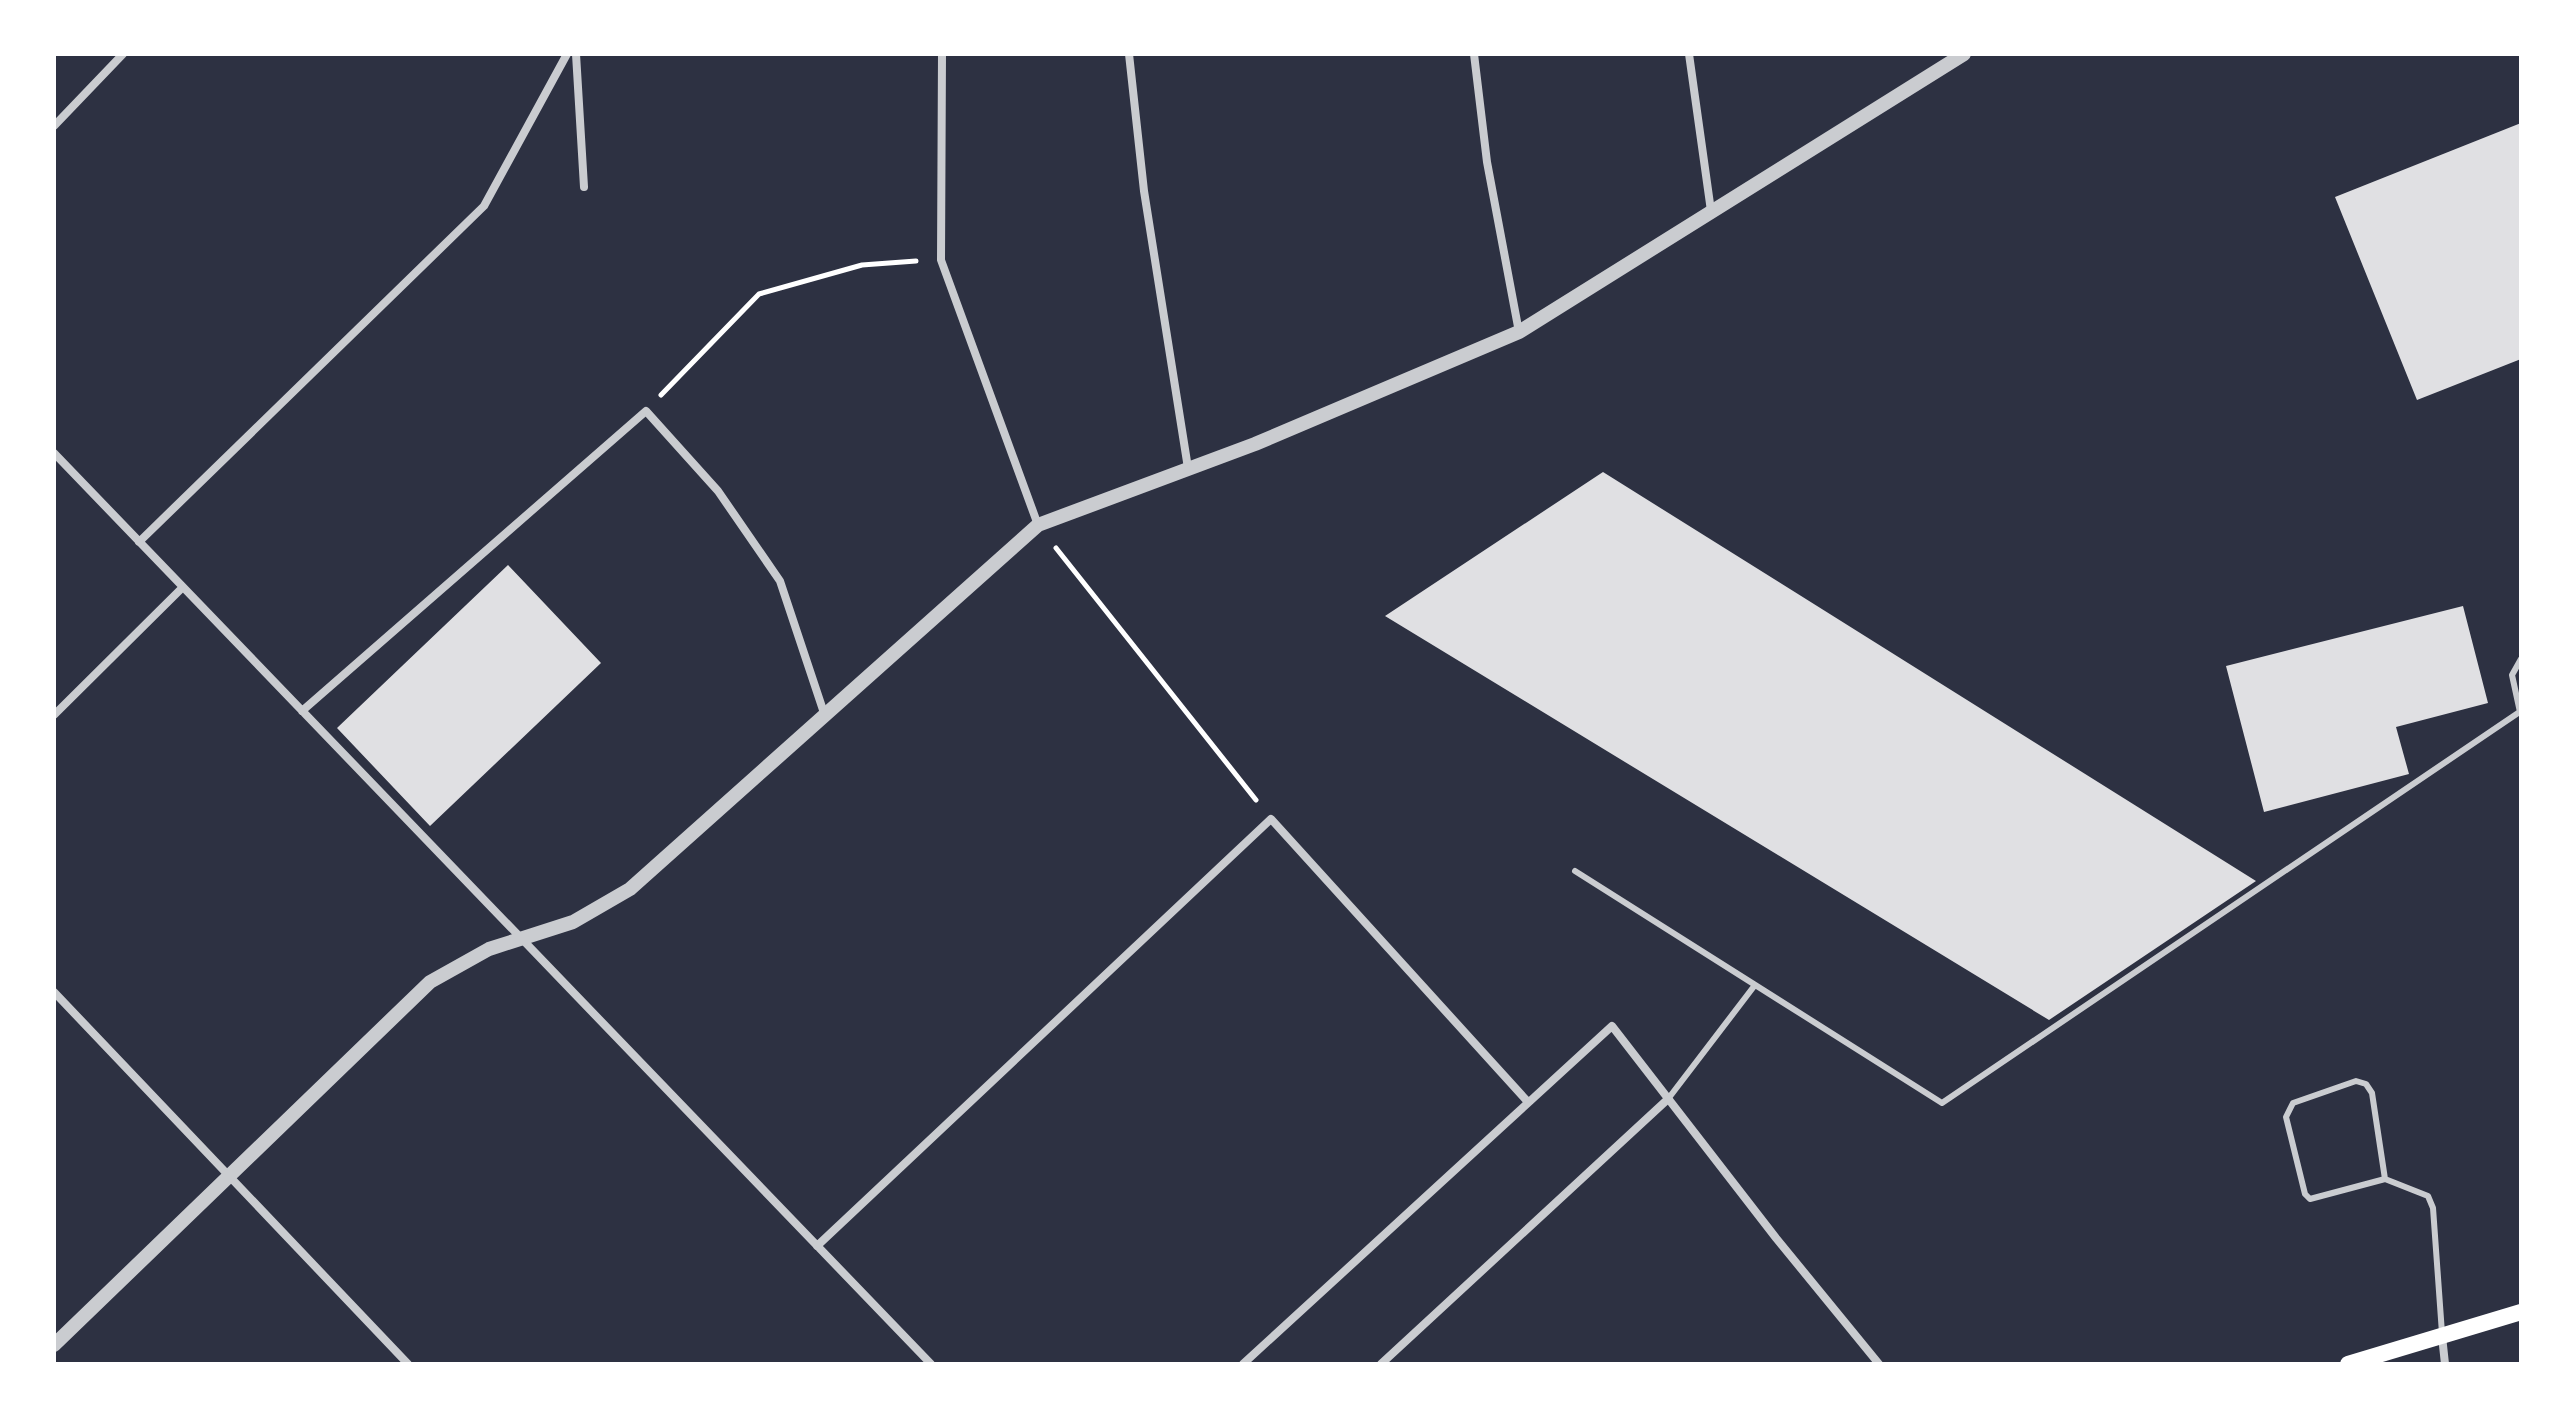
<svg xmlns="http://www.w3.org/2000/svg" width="2575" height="1418" font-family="Inter,sans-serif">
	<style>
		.building { fill: #e0e0e3 }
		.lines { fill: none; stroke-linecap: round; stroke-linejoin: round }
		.path { stroke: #fff; stroke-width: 5 }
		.service { stroke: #caccd0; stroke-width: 6 }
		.minor { stroke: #caccd0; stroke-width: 8 }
		.tertiary { stroke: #caccd0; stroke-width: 14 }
		.secondary { stroke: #fff; stroke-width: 16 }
	</style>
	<rect width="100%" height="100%" fill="#2d3142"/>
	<path class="building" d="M2521 123V359L2417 400 2335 197Z
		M1603 472 2256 881 2049 1020 1385 616Z
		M508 565 601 663 430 826 337 728Z
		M2463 606 2488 703 2396 727 2409 774 2264 812 2226 666Z"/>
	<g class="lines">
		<path class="path" d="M661 395 759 294 862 265 916 261
			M1056 548 1256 800"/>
		<path class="service" d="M2520 712 2512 675 2521 659
			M1575 871 1942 1103 2521 711
			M1668 1099 1755 985
			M2385 1179 2310 1199 2305 1194 2286 1117 2293 1103 2356 1081 2366 1084 2372 1093 2385 1179 2428 1196 2433 1208 2442 1333"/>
		<path class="minor" d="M576 54 584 187
			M942 54 941 260 1038 525
			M1129 54 1144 191 1188 468
			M1474 54 1487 162 1519 332
			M1689 54 1711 211
			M54 126 123 54
			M54 453 931 1364
			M139 542 484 206 567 54
			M302 711 646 411 718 491 780 581 825 716
			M54 715 183 587
			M54 992 408 1364
			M817 1246 1271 819 1528 1102
			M2442 1336 2445 1364
			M1243 1364 1612 1026 1776 1238 1879 1364
			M1381 1364 1668 1099"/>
		<path class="tertiary" d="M54 1345 430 982 489 949 573 922 630 889 1038 525 1255 444 1519 332 1964 54"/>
		<path class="secondary" d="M2348 1364 2521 1312"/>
	</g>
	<rect width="2575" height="1418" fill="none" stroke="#ffffff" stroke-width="112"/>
</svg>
